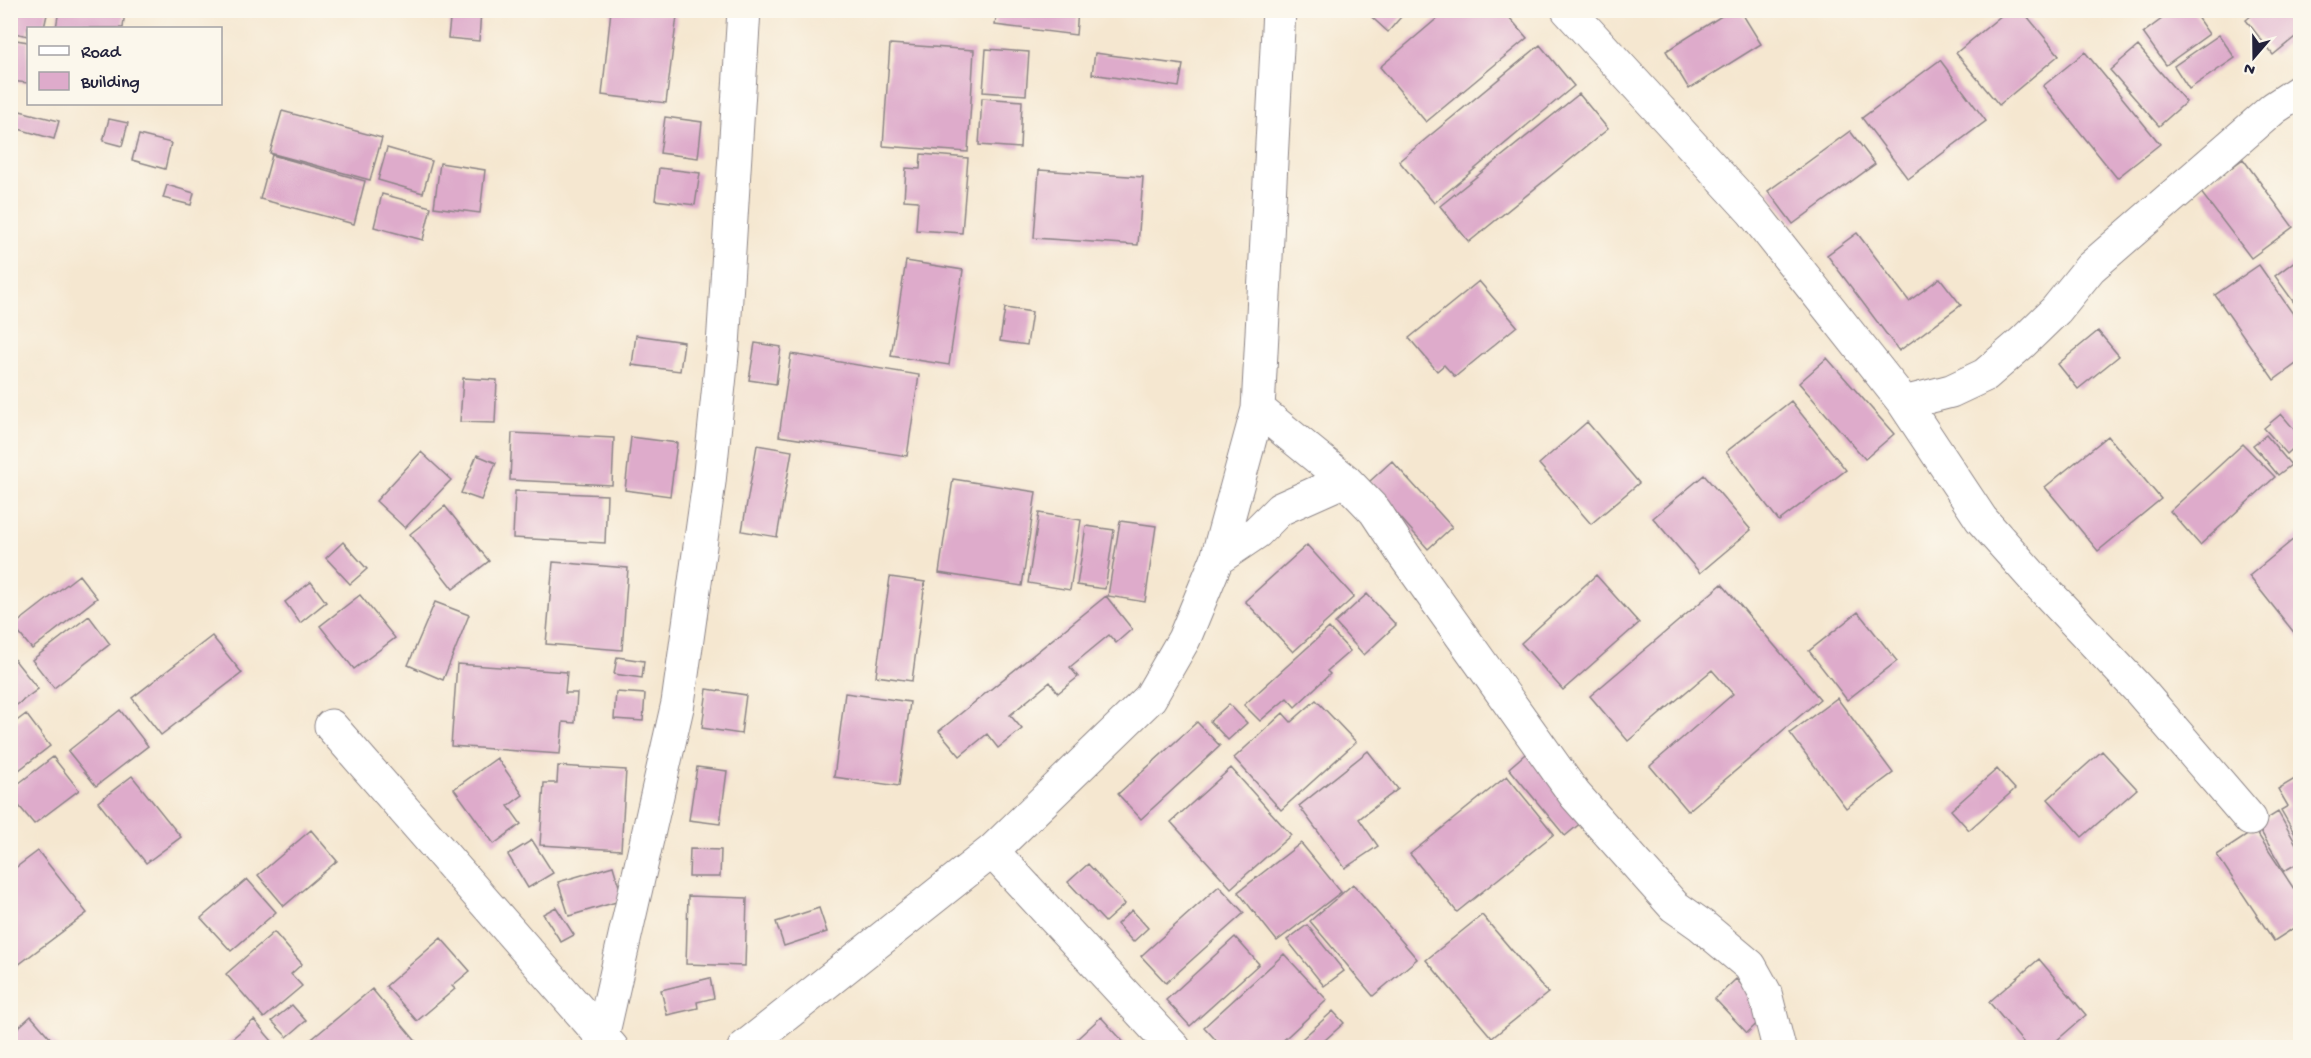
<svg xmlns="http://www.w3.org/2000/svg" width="2311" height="1058" font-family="'Gochi Hand',sans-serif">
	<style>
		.building { fill: #deabcb }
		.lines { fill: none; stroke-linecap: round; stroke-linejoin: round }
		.minor-casing { stroke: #8c8486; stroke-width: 35 }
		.minor { stroke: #fff; stroke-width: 33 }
	</style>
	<rect width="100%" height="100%" fill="#fbf7ec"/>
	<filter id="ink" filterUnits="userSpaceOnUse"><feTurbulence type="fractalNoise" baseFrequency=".0167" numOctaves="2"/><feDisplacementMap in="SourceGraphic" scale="12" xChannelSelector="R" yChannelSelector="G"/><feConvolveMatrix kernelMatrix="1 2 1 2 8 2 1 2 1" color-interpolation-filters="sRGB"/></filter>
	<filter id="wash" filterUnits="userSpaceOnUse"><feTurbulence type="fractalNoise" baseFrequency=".008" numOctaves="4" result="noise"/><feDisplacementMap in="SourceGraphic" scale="24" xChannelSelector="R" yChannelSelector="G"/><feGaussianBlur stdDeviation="1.35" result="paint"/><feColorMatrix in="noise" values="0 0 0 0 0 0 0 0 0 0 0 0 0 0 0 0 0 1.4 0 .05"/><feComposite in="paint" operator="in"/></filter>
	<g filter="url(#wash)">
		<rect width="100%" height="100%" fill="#f5e7d0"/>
		<g id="blocks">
			<path class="building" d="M10 10H48L44 28H28V36L10 32Z
				M59 10H125L123 28H56Z
				M408 10H431V16L407 14Z
				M451 10H481L479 41 448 38Z
				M611 10H633L677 16 666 103 602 95Z
				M997 10H1078L1076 35 995 25Z
				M1364 10H1407L1388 32Z
				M1447 10H1503L1527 38 1426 122 1380 67Z
				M1731 10H1740L1761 44 1689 89 1666 51Z
				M2008 10H2022L2059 55 1999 105 1956 53Z
				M2174 10H2192L2209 34 2166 65 2143 33Z
				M2258 10H2300V33L2273 55 2246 20Z
				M2219 35 2235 58 2189 89 2174 66Z
				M10 39 28 42V83L10 81Z
				M890 44 974 50 968 152 883 146Z
				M1540 45 1574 86 1434 203 1399 161Z
				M2138 46 2186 102 2159 126 2110 70Z
				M986 49 1029 52 1026 95 983 92Z
				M2085 52 2160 144 2117 178 2043 86Z
				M1095 53 1183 65 1179 87 1092 74Z
				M1940 60 1986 121 1908 179 1862 118Z
				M1579 94 1608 129 1469 242 1440 206Z
				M982 98 1022 101 1020 148 979 145Z
				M20 111 59 121 54 139 15 128Z
				M282 111 382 138 370 180 270 153Z
				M665 117 702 122 698 158 660 153Z
				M109 119 128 123 122 146 103 141Z
				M1850 131 1875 164 1793 224 1768 191Z
				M139 135 171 143 165 169 132 160Z
				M387 148 432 161 423 193 378 180Z
				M921 154 968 158 962 233 916 230 918 201 904 200 906 168 920 169Z
				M272 155 365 181 354 224 260 199Z
				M2243 159 2293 227 2251 258 2200 191Z
				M440 163 485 170 480 213 434 207Z
				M659 168 700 173 695 205 655 200Z
				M1039 170 1143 177 1138 245 1034 238Z
				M167 185 194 193 191 205 163 198Z
				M382 194 431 207 423 240 374 227Z
				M1857 233 1909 301 1940 278 1961 305 1899 351 1827 255Z
				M2300 257V311L2275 276Z
				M906 261 963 270 949 365 891 356Z
				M2259 265 2300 324V361L2274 380 2215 295Z
				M1479 281 1517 326 1455 377 1444 365 1437 371 1409 338Z
				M1005 308 1032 312 1027 345 1000 341Z
				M2098 331 2119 356 2078 389 2058 364Z
				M636 335 684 342 680 371 632 365Z
				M755 343 781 347 776 384 749 380Z
				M791 354 919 375 907 456 779 436Z
				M1827 358 1894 434 1865 459 1799 383Z
				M463 378 497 380 495 423 460 422Z
				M1791 401 1846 470 1779 521 1726 452Z
				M2281 414 2300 436V442L2287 454 2264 428Z
				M1587 422 1639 483 1591 524 1539 464Z
				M512 433 614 438 612 485 510 480Z
				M2266 435 2291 465 2278 475 2253 445Z
				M2108 436 2161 499 2098 551 2045 487Z
				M631 437 677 443 670 496 625 490Z
				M2243 444 2275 477 2200 545 2170 511Z
				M757 445 792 451 777 537 742 531Z
				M421 452 451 480 405 528 376 501Z
				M477 455 496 463 481 500 461 493Z
				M1392 461 1452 527 1428 549 1369 482Z
				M1704 475 1751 530 1700 573 1653 518Z
				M953 479 1036 492 1022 586 939 573Z
				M515 491 607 495 605 543 513 538Z
				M445 506 489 561 453 589 410 534Z
				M1039 513 1081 520 1070 590 1028 583Z
				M1120 521 1156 526 1145 602 1108 596Z
				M1086 526 1114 530 1105 589 1077 585Z
				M2300 534V640L2249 576Z
				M343 542 367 569 350 584 326 558Z
				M1307 545 1354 597 1293 652 1245 601Z
				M553 562 628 568 622 650 546 644Z
				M79 575 97 598 32 649 13 626Z
				M1596 575 1639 623 1563 690 1521 643Z
				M890 577 925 582 912 681 876 676Z
				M311 582 326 602 300 623 285 602Z
				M1722 584 1820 699 1688 811 1650 766 1733 694 1712 670 1628 741 1590 696Z
				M1367 594 1396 625 1364 655 1335 623Z
				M360 595 395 638 354 669 320 626Z
				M1106 596 1132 629 1116 643 1109 635 1070 667 1078 677 1058 693 1050 682 1010 715 1022 729 998 748 987 734 960 756 939 731Z
				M435 602 469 615 443 680 408 665Z
				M1858 612 1897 661 1847 700 1809 651Z
				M89 616 110 644 54 688 32 660Z
				M1329 628 1350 651 1327 671 1330 674 1295 707 1287 698 1260 721 1244 705Z
				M212 636 242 673 161 735 132 698Z
				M10 654 38 689 10 710Z
				M617 657 644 661 642 678 614 674Z
				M457 664 567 672 565 693H577L575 723 563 722 560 754 451 746Z
				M707 689 746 695 741 734 702 728Z
				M616 692 645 694 643 721 614 719Z
				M845 693 910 702 899 786 834 777Z
				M1837 698 1893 773 1846 808 1790 733Z
				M1316 700 1356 742 1281 810 1234 758 1283 713 1291 722Z
				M1229 704 1247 723 1228 740 1210 721Z
				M120 710 148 746 96 786 68 751Z
				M26 714 50 746 10 777V726Z
				M1197 722 1220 746 1141 819 1118 794Z
				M1531 749 1588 817 1565 836 1509 768Z
				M1368 751 1398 789 1359 819 1378 846 1345 868 1299 806Z
				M2102 751 2137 789 2082 837 2048 799Z
				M53 757 79 790 34 824 10 795V790Z
				M497 758 523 795 508 806 521 824 494 844 454 789Z
				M558 766 626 770 621 850 540 845 544 783H557Z
				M697 767 727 771 720 824 689 820Z
				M1231 768 1291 835 1231 888 1171 822Z
				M1997 769 2015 789 1969 830 1951 810Z
				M132 776 181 837 146 863 98 802Z
				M1507 776 1554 834 1457 912 1410 854Z
				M2298 777 2300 781V843L2281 810 2288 806 2278 789Z
				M2278 812 2300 851V862L2284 871 2257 825Z
				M311 830 337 861 284 906 258 875Z
				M2255 830 2300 898V924L2274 941 2217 855Z
				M532 840 553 873 528 888 508 855Z
				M1301 843 1341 892 1277 941 1238 892Z
				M690 849 721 850 720 877H689Z
				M38 851 87 913 10 971V872Z
				M1088 864 1125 904 1105 922 1068 882Z
				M613 866 623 900 569 916 558 882Z
				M247 879 276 912 231 951 201 918Z
				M1353 884 1417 959 1373 996 1310 921Z
				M1219 886 1244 913 1166 983 1141 956Z
				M688 896 747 898 745 966 686 964Z
				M556 907 574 935 561 942 543 914Z
				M819 908 827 932 784 946 776 922Z
				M1132 910 1148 928 1133 942 1117 924Z
				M1482 915 1548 993 1492 1038 1426 960Z
				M1307 925 1344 971 1324 986 1287 940Z
				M274 932 302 964 291 974 302 986 264 1018 226 974Z
				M1235 937 1259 964 1190 1026 1166 1000Z
				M441 938 470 971 452 986 455 989 417 1021 386 986Z
				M1284 954 1327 1000 1275 1048H1223L1204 1027Z
				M2039 959 2086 1015 2048 1048H2028L1989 1002Z
				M710 978 714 998 697 1002 698 1008 667 1015 661 990Z
				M1736 979 1768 1013 1747 1033 1715 999Z
				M372 989 419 1045 417 1048H301Z
				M292 1005 306 1021 287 1037 272 1021Z
				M1333 1011 1344 1023 1316 1048H1292Z
				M31 1016 59 1048H15L10 1042V1035Z
				M1101 1017 1129 1048H1067Z
				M254 1020 278 1048H221Z"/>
		</g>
	</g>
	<g filter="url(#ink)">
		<use href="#blocks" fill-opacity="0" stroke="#8c8486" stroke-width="1.5"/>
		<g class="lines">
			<g class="minor-casing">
				<path id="minor" d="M1568 10 1752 211 1904 403 1981 519 2039 584 2141 692 2250 819
					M1904 403 1951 391 1985 375 2023 342 2056 310 2090 268 2274 108 2300 91
					M1258 409 1345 480 1375 511 1404 555 1575 795 1674 906 1701 925 1750 966 1765 993 1779 1048
					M1217 559 1257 532 1280 509 1345 480
					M331 726 612 1048
					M992 851 1174 1048
					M602 1037 678 703 709 482 723 346 744 10
					M744 1048 992 851 1150 698 1184 639 1217 559 1258 409 1279 10"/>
			</g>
			<use href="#minor" class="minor"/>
		</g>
	</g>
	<rect width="2311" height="1058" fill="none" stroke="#fbf7ec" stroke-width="36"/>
	<rect x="27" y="27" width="195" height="78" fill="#fbf7ec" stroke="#a4a2a5" stroke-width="1.5"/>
	<rect x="39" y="46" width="30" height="9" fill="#ffffff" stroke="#a4a2a5" stroke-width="1.5"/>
	<text x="81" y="57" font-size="18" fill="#22223b">Road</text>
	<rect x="39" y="72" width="30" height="18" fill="#deabcb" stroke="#a4a2a5" stroke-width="1.5"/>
	<text x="81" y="87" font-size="18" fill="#22223b">Building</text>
	<g transform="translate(2254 57) rotate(200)" stroke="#fbf7ec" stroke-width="4.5" paint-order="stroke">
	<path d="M0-4.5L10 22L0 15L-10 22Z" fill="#22223b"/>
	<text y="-9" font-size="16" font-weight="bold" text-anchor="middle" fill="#22223b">N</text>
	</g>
</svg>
